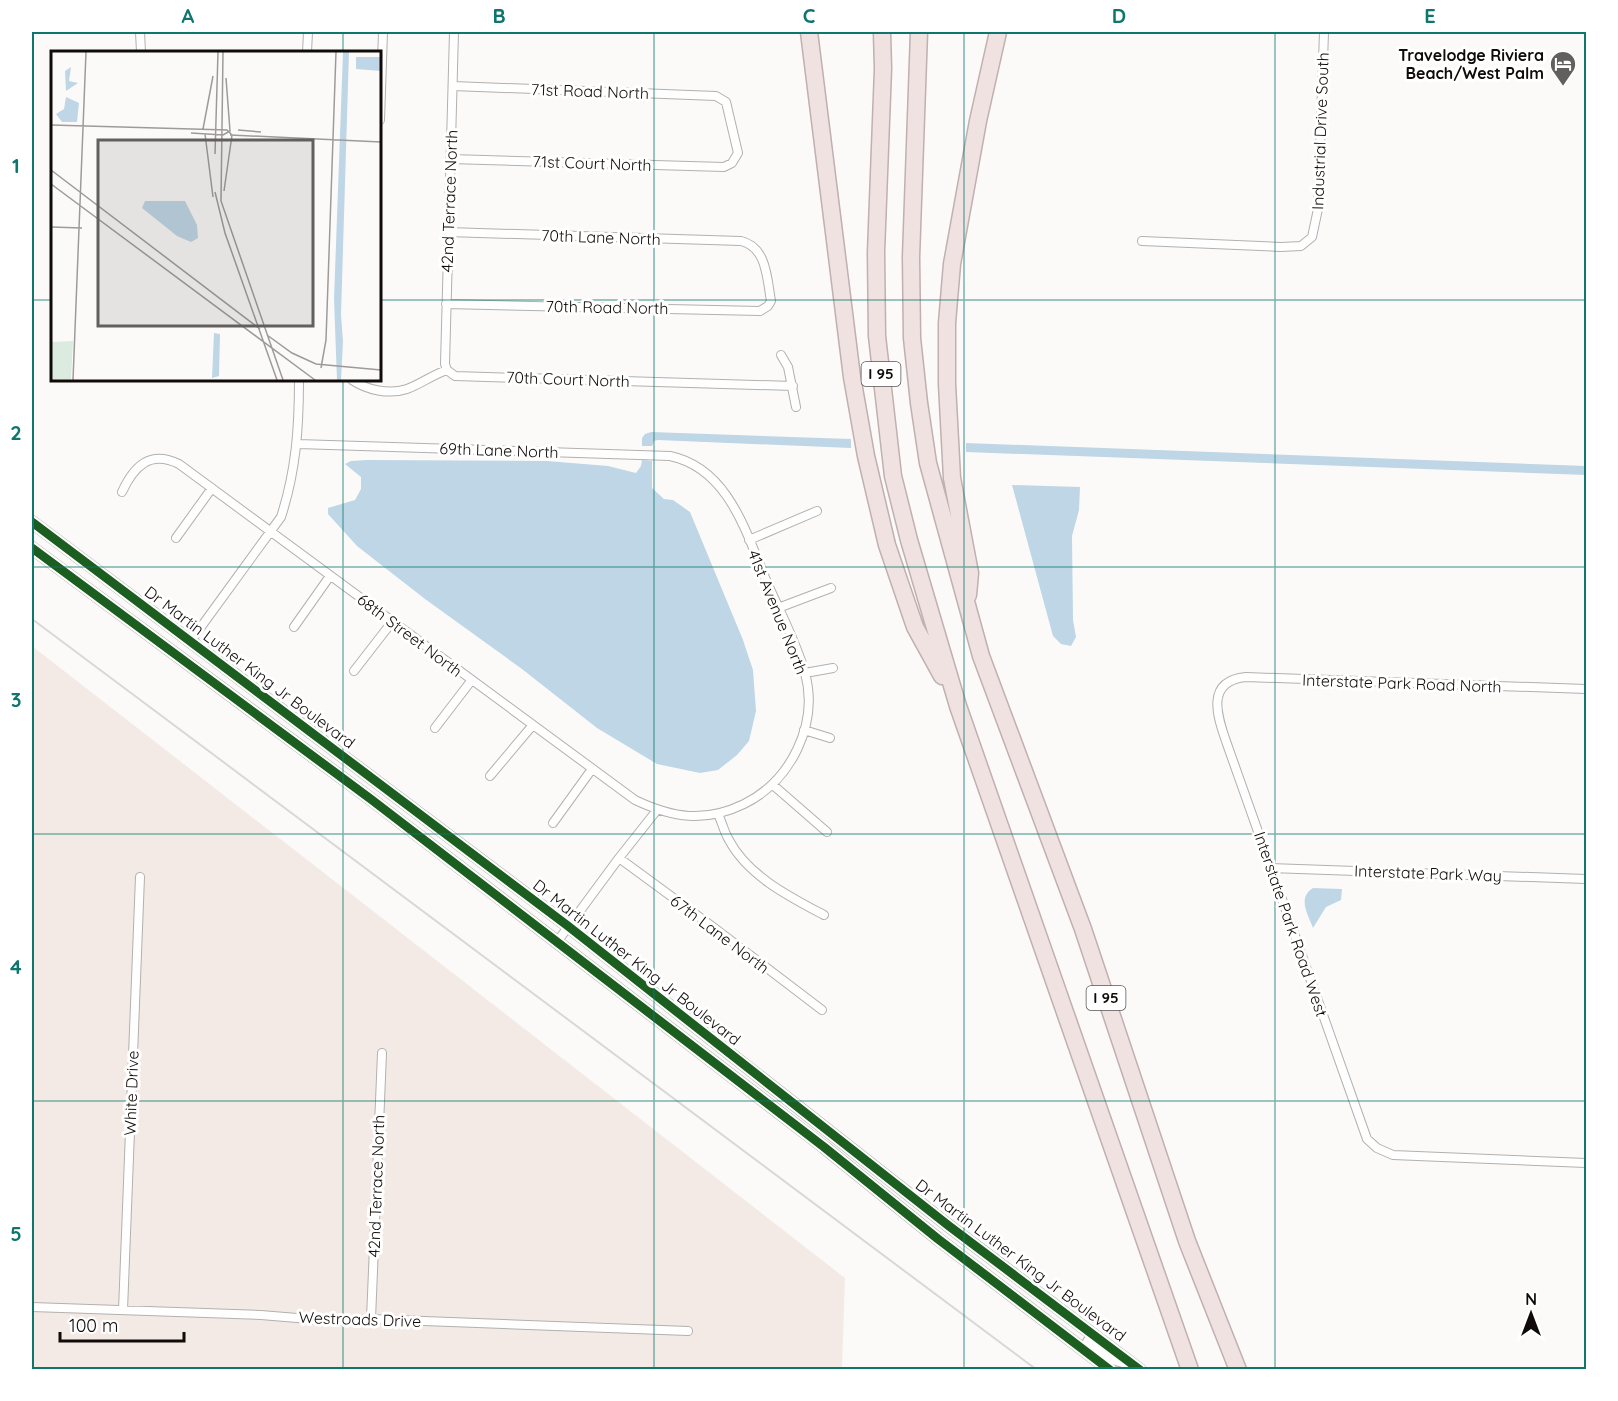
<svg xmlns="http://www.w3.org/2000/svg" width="1618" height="1401" font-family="Quicksand,sans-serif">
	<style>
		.commercial { fill: #f3eae6 }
		.water { fill: #bed6e5 }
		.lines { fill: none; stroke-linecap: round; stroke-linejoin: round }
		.minor-casing { stroke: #b3b0ae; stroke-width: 10 }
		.secondary-casing { stroke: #b3b0ae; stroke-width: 14 }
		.motorway-casing { stroke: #c0b0af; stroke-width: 19 }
		.minor { stroke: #fffefe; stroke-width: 8 }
		.secondary { stroke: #fffefe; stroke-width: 12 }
		.motorway { stroke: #efe2e1; stroke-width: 16 }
		.rail { stroke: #d8d8d8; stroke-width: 2 }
		.cycleway-casing { stroke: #fff; stroke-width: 13 }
		.cycleway { stroke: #1b5e20; stroke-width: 9 }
		.grid { fill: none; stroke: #0f766e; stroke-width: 1.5; stroke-opacity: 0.55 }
		.labels { text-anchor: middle; stroke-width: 6; stroke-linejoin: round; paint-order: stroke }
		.shield { fill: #fff; stroke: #585453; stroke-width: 1.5 }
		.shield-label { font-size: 15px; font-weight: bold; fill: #100b09 }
		.poi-label { font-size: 16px; font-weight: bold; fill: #100b09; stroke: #fff; text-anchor: end }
		.street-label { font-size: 16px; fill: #100b09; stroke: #fff }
		.inset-road { fill: none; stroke: #9e9a99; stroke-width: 1.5 }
		.view { fill: #635f5d; fill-opacity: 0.15; stroke: #635f5d; stroke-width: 3 }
		.inset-edge { fill: none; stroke: #100b09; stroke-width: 3 }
		.neatline { fill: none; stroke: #0f766e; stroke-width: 2 }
		.grid-label { font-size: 20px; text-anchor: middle; font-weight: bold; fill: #0f766e }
	</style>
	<rect width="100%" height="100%" fill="#fcfaf9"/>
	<path class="commercial" d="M32 646 845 1278 842 1369H32Z"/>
	<path class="water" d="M651 432 851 439V448L658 440 654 441 652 446H642V438L645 434Z
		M966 443 1586 466V475L966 452Z
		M367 460 547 461 608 466 636 473 641 466 642 460 652 461V488L664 499 673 500 690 512 743 640 753 670 756 711 749 741 737 755 718 770 700 773 657 764 597 728 522 669 425 599 357 546 328 514V508L355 500 361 489V477L345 464 351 461Z
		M1012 485 1080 487 1079 510 1072 536 1073 620 1076 637 1071 646 1061 644 1053 636Z
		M1313 888 1342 889 1341 900 1326 907 1313 928C1308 914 1297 898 1313 888Z"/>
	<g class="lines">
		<g class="minor-casing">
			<path id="minor" d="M140 32 141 52
				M307 52 308 32
				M380 120 383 32
				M450 159 724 167 732 163 738 153 726 102 716 96 453 86
				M1142 241 1281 247 1301 246 1312 237 1318 209 1324 32
				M446 304 760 311 768 306 771 301C767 279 767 247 741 241L448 232
				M781 355 788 367 796 407
				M447 370 445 364 454 32
				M352 380C367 390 389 395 407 389 421 384 432 375 447 370L455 376 793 386
				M122 492C134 466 150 450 179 464L635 800C673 818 705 823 744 804 791 781 819 724 805 673 796 641 779 610 766 580 746 532 728 468 670 456L298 444
				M176 538 212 488
				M749 540 817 511
				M778 608 831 588
				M294 627 330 576
				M190 642 281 517C296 471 299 428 299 380
				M354 671 392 622
				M805 673 833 668
				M1586 689 1246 677C1204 681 1218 718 1227 744L1367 1139 1377 1148 1393 1155 1586 1163
				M435 728 471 681
				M804 730 830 738
				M490 776 532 726
				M773 785 827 832
				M718 814C722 822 724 832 729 840 748 876 790 897 824 915
				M553 823 592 769
				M619 858 713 927 822 1010
				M1270 868 1586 879
				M557 942 619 858 657 810
				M32 1307 261 1315 333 1321 371 1319 688 1331
				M123 1310 140 877
				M371 1319 382 1053"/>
		</g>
		<g class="secondary-casing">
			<path id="secondary" d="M32 522 568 926 949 1226 1140 1370
				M32 548 372 800 824 1147 938 1239 1110 1370
				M1089 1342 1109 1357 1123 1361"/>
		</g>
		<g class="motorway-casing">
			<path id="motorway" d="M809 32 852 377 866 456 887 545 915 627 942 676
				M882 32 883 69 876 252 877 336 893 476 909 540 958 706 1190 1370
				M919 32 911 257 912 338 919 403 928 463 981 656 1083 929 1187 1241 1238 1370
				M968 595 970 573 952 478 947 384V323L952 264 978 121 998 32"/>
		</g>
		<use href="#minor" class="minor"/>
		<use href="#secondary" class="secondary"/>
		<use href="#motorway" class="motorway"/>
		<path class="rail" d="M32 619 1037 1370"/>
		<g class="cycleway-casing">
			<path id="cycleway" d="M32 522 568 926 949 1226 1140 1370
				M32 548 372 800 824 1147 938 1239 1110 1370"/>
		</g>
		<use href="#cycleway" class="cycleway"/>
	</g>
	<path class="grid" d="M343 32V52M654 32V1370M964 32V1370M1275 32V1370M32 300H52M380 300H1586M343 380V1370M32 567H1586M32 834H1586M32 1101H1586"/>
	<defs>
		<g id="hotel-pin" transform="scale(1.35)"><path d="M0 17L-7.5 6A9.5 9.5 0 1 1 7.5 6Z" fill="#635f5d" stroke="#fff"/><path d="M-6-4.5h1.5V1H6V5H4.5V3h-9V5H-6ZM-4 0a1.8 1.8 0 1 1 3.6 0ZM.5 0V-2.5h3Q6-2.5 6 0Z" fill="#fff"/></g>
	</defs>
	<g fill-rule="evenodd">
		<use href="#hotel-pin" x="1563" y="64"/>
	</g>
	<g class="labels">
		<g class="shield">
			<rect x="861.5" y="362" width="39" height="24" rx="4.5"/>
			<rect x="1086.5" y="986" width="39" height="24" rx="4.5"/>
		</g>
		<g class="shield-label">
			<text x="881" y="379">I 95</text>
			<text x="1106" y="1003">I 95</text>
		</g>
		<g class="poi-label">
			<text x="1544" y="61">Travelodge Riviera<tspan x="1544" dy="18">Beach/West Palm</tspan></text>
		</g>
		<g class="street-label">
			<text transform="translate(590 91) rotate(2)" y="6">71st Road North</text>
			<text transform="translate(1320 131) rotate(-88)" y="6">Industrial Drive South</text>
			<text transform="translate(592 163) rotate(2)" y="6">71st Court North</text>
			<text transform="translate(449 201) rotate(-88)" y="6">42nd Terrace North</text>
			<text transform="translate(601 237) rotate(2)" y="6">70th Lane North</text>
			<text transform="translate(607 307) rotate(1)" y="6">70th Road North</text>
			<text transform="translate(568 379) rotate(2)" y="6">70th Court North</text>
			<text transform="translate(499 450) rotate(2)" y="6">69th Lane North</text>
			<text transform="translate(778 612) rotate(68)" y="6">41st Avenue North</text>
			<text transform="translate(410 635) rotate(37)" y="6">68th Street North</text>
			<text transform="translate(250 667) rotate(37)" y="6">Dr Martin Luther King Jr Boulevard</text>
			<text transform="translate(1402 683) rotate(2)" y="6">Interstate Park Road North</text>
			<text transform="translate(1428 873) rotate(2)" y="6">Interstate Park Way</text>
			<text transform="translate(1291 924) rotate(71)" y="6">Interstate Park Road West</text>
			<text transform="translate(720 934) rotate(37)" y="6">67th Lane North</text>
			<text transform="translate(637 962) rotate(38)" y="6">Dr Martin Luther King Jr Boulevard</text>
			<text transform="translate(131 1093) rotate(-88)" y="6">White Drive</text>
			<text transform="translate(376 1186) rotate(-88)" y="6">42nd Terrace North</text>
			<text transform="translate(1021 1260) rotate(37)" y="6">Dr Martin Luther King Jr Boulevard</text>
			<text transform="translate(360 1319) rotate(2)" y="6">Westroads Drive</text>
		</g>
	</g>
	<g transform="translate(51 51)">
		<rect width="330" height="330" fill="#fcfaf9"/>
		<path d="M22 290 20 329H0V291Z" fill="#dcebe0"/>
		<path d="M292 1H298L290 264 292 290 290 329H286L283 248ZM305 6H330V20L305 18ZM20 16 18 30 27 32 15 40 14 20ZM15 46 28 52 26 71H11L5 63 13 58ZM94 150H134L146 174 147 187 140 191 126 185 91 157ZM163 282 169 283 168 325 161 327Z" fill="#bed6e5"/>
		<path class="inset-road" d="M172 1 170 150 232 329M0 74 176 79 181 84 173 140M152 78 162 25M187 79 210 81M140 82 172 84 179 80 175 27M154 83 162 146M179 84 330 91M164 103 167 1M0 119 209 278M0 133 264 329M164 141 174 182 226 329M0 176 31 177M216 284 241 302 265 313 330 319M270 317 275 289 285 1M22 329 35 1"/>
		<path class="view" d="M47 89H262V275H47Z"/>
		<rect width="330" height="330" class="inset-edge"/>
	</g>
	<rect width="1618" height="1401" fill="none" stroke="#ffffff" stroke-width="66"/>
	<g transform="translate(1531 1314)" stroke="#ffffff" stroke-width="4.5" paint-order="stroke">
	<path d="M0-4.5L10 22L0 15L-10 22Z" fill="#100b09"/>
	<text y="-9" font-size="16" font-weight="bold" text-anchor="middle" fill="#100b09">N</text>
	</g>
	<path d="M60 1332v9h124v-9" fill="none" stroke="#100b09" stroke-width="3"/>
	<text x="69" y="1332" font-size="18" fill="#100b09" stroke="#ffffff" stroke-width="4.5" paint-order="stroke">100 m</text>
	<rect x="33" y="33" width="1552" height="1335" class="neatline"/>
	<g class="grid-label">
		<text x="188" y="23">A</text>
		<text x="499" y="23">B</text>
		<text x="809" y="23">C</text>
		<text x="1119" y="23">D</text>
		<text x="1430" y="23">E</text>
		<text x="16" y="173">1</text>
		<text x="16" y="440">2</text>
		<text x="16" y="707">3</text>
		<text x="16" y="974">4</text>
		<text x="16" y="1241">5</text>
	</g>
</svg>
